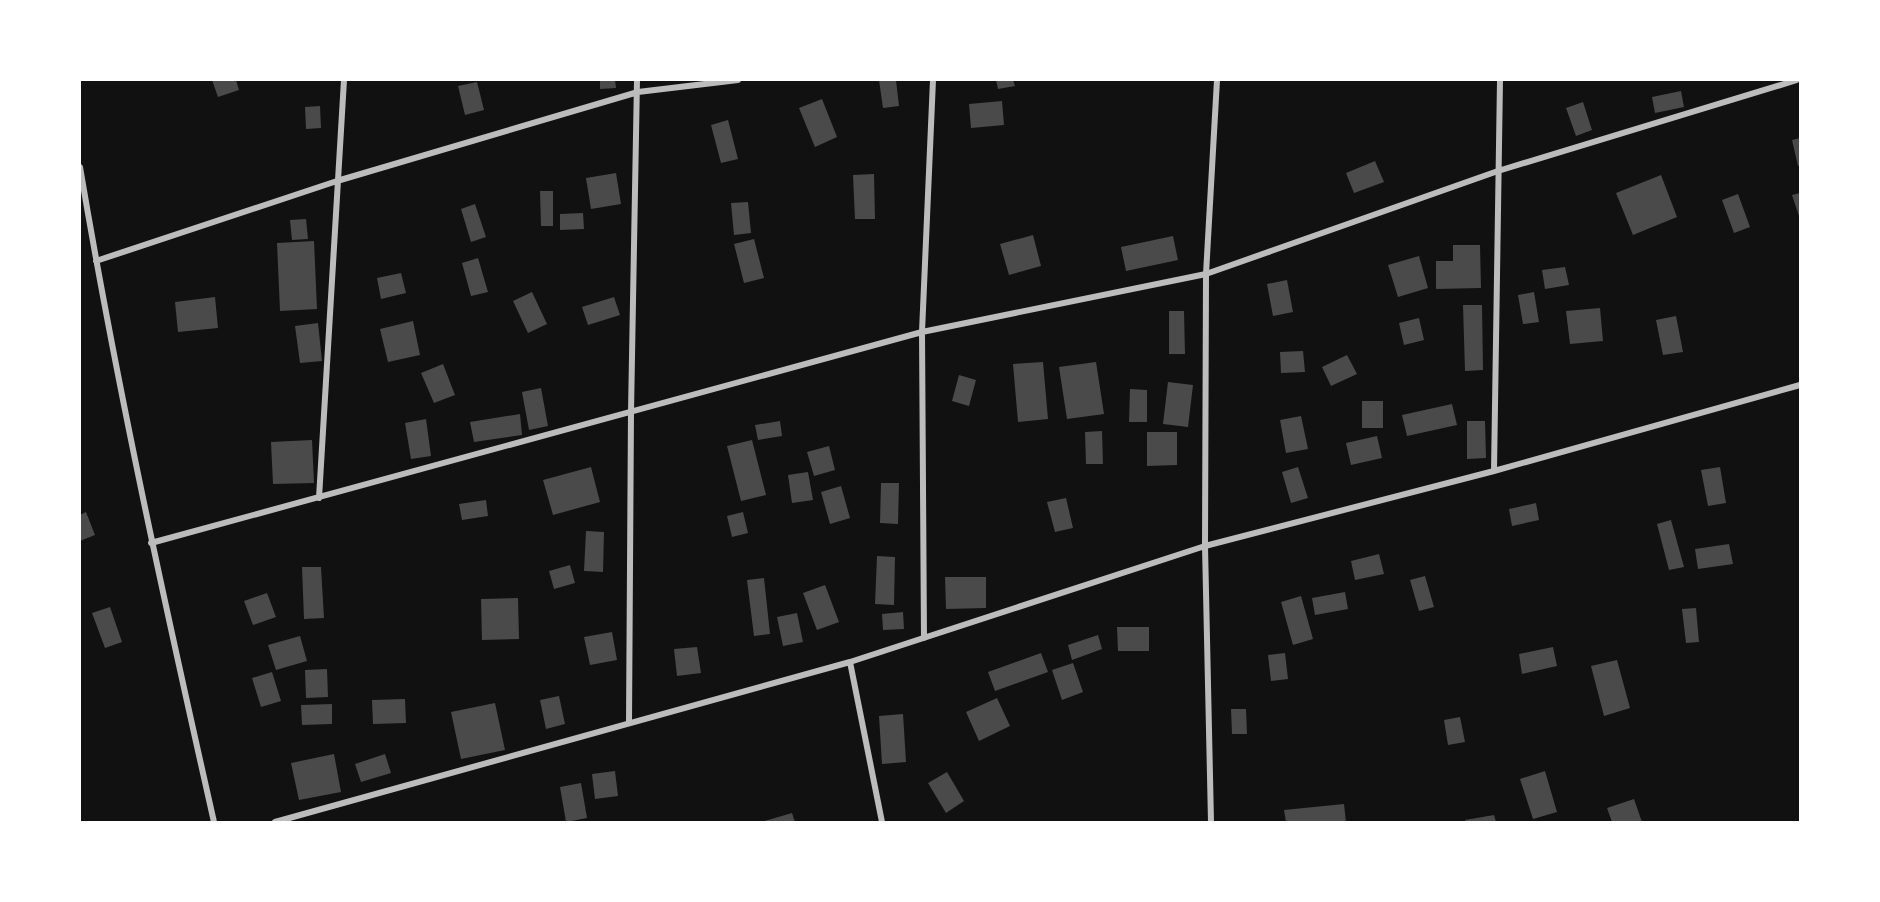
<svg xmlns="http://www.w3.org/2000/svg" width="1880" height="902" font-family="'Exo 2',sans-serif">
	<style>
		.building { fill: #4a4a4a }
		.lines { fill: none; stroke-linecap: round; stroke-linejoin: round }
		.minor { stroke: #bcbcbc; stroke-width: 6 }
	</style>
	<rect width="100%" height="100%" fill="#111"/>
	<path class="building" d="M212 80H236L239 90 218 97Z
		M600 80H615L616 88 600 89Z
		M879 80H896L899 106 883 108Z
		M996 80H1013L1015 86 998 89Z
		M477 82 484 110 465 115 458 86Z
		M1681 91 1684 107 1655 113 1652 97Z
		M822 99 837 137 815 147 799 108Z
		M1002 101 1004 125 971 128 969 104Z
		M1583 102 1592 130 1576 136 1566 108Z
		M320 106 321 128 306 129 305 107Z
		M728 120 738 159 721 163 711 125Z
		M1800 138V165L1798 166 1792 140Z
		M1375 161 1384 182 1354 193 1346 173Z
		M616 173 621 204 591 209 586 178Z
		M874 174 875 219H855L853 175Z
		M1661 175 1677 217 1633 235 1616 193Z
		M540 191H553V226H541Z
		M1800 193V219L1792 195Z
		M1738 194 1750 227 1734 233 1722 200Z
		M748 202 751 233 734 235 731 203Z
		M475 204 486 237 471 242 461 209Z
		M583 213 584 229 560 230V214Z
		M306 219 308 239 292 240 290 220Z
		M1033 235 1041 266 1009 275 1000 244Z
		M1173 236 1178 260 1126 271 1121 247Z
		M754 239 764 278 744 283 734 244Z
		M314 241 317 309 280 311 277 243Z
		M1453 245H1480L1481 288 1436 289V261H1453Z
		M1419 256 1428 288 1398 297 1388 265Z
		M478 258 488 292 471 296 462 263Z
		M1565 267 1569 285 1545 289 1542 270Z
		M401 273 406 293 381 299 377 278Z
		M1287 280 1293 312 1273 316 1267 284Z
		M532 292 547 324 528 333 513 301Z
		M1534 292 1539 322 1523 324 1518 295Z
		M215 297 218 328 178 332 175 302Z
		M614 297 620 315 588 325 582 307Z
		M1463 305H1482L1483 370 1465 371Z
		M1600 308 1603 341 1570 344 1566 311Z
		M1169 311H1184L1185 354H1169Z
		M1676 316 1683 352 1663 355 1656 320Z
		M1419 318 1424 340 1404 345 1399 323Z
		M413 321 420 355 388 362 380 329Z
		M318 323 322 361 300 363 295 326Z
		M1303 351 1305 372 1281 373 1280 352Z
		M1347 355 1357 374 1331 386 1322 367Z
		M1043 362 1048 419 1018 422 1013 364Z
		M1096 362 1104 414 1067 419 1059 367Z
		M443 364 455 395 434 403 421 373Z
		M959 375 976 380 969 406 952 401Z
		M1168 382 1193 385 1188 427 1163 424Z
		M541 388 548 426 529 430 522 392Z
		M1130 389 1147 390V422H1129Z
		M1362 401H1383V428H1362Z
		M1452 404 1457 425 1407 436 1402 415Z
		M520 414 522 435 474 442 470 422Z
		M1301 416 1308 449 1286 453 1280 420Z
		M426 419 431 456 411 459 405 423Z
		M780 421 782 436 758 440 755 425Z
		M1467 421H1485L1486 458 1467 459Z
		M1102 431 1103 464H1086L1085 432Z
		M1147 432H1177V465L1147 466Z
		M1377 436 1382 458 1351 465 1346 443Z
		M312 440 314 483 273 484 271 442Z
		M752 440 766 495 741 501 727 446Z
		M829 446 835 470 814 476 807 452Z
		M591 467 600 502 553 515 543 480Z
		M1298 467 1308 498 1291 503 1282 472Z
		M1720 467 1726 503 1708 506 1701 470Z
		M808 472 813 500 792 503 788 475Z
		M881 483H899L898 524 880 523Z
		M841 486 850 518 830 524 821 492Z
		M1066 498 1073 528 1055 532 1047 502Z
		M486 500 488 516 462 520 459 504Z
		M1536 503 1539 520 1512 526 1509 509Z
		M86 512 95 535 80 541V515Z
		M743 512 748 533 732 537 727 516Z
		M1671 520 1684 567 1669 570 1657 524Z
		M586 531 604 532 603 572 584 571Z
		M1729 544 1733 564 1698 569 1695 549Z
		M1379 554 1384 574 1355 580 1351 561Z
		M877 556 895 557 894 605 875 604Z
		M570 565 575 583 554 589 549 571Z
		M302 567H321L324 618 304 619Z
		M1425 576 1434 607 1419 611 1410 580Z
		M945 577H986V608L946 609Z
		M764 578 770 634 754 636 747 580Z
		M825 585 839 622 817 630 803 593Z
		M1345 592 1348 609 1315 615 1312 598Z
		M267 593 276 617 253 625 244 601Z
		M1301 596 1313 639 1293 645 1281 602Z
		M518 598 519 639 482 640 481 599Z
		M110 607 122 642 105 648 92 613Z
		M1696 608 1699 642 1686 643 1682 609Z
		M903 612 904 629 883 630 882 614Z
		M797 613 803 642 783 646 777 617Z
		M1117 627H1149V651H1118Z
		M612 632 617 660 590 665 584 637Z
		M1098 635 1102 649 1072 660 1068 645Z
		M300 636 307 661 276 670 268 645Z
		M697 647 701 673 677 676 674 649Z
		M1553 647 1557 666 1522 674 1519 654Z
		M1041 653 1048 672 995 691 988 672Z
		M1285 653 1288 679 1271 681 1268 655Z
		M1617 660 1630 708 1604 716 1591 666Z
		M1073 663 1083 692 1062 700 1052 670Z
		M327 669 328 697 306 698 305 670Z
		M272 672 281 701 261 707 252 678Z
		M559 696 565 724 546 729 540 700Z
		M997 698 1010 726 979 741 966 712Z
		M405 699 406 723 373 724 372 700Z
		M495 703 505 750 461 759 451 712Z
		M332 704V724L302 725 301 705Z
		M1231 709H1246L1247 734H1232Z
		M903 714 906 762 882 764 879 716Z
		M1460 717 1465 742 1448 745 1444 720Z
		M334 754 341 792 299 800 291 763Z
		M385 754 391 773 361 782 355 764Z
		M615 771 618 796 595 799 592 774Z
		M1545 771 1557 812 1533 819 1520 779Z
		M947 772 964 801 946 813 928 783Z
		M581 783 587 818 566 822 560 787Z
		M1634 799 1642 822H1612L1607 808Z
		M1344 804 1346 822H1286L1284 810Z
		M792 813 795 822H761Z
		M1494 815 1496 822H1465V820Z"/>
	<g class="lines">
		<path class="minor" d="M80 167C117 387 165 605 214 822
			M96 261 337 181 638 92 738 80
			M1494 471 1500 80
			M319 498 344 80
			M151 543 922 332 1206 274 1498 171 1797 80
			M924 638 922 332 933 80
			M850 662 882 822
			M629 723 631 412 637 80
			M275 822 850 662 1205 546 1494 471 1800 385
			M1211 822 1205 546 1206 274 1217 80"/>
	</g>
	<rect width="1880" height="902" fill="none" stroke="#ffffff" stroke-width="162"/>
</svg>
